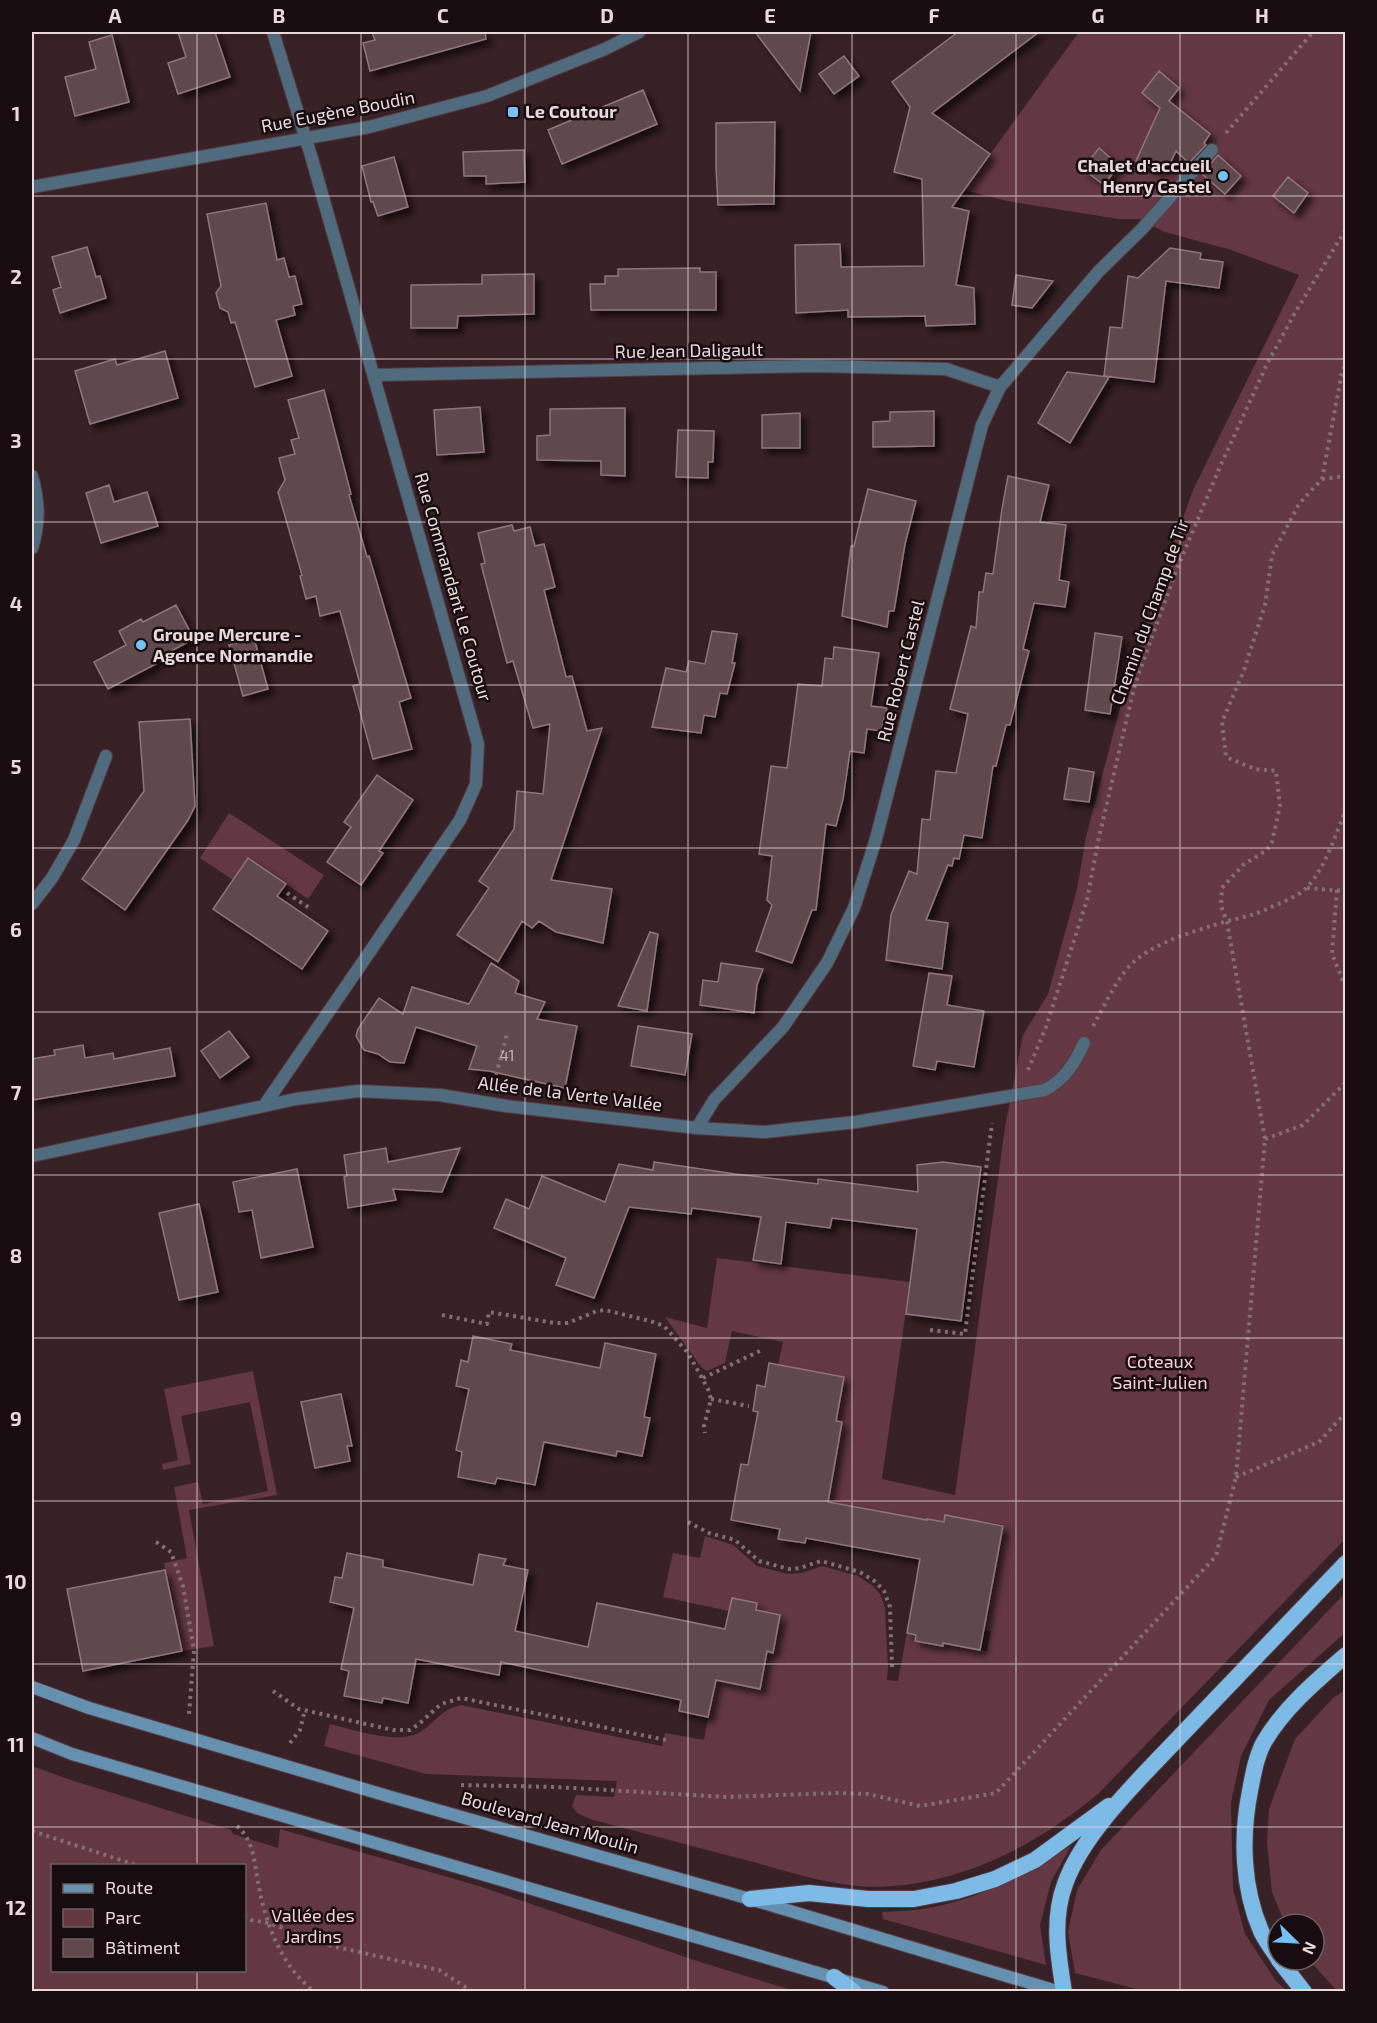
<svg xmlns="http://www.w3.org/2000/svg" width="1377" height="2023" font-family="'Exo 2',sans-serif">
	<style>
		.green { fill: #633743; fill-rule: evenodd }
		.building { fill: #61484d; stroke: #91757b; stroke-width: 1.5; filter: url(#shadow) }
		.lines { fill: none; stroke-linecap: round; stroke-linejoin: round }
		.service-casing { stroke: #533e43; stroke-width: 14 }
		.minor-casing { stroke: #533e43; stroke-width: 14 }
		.tertiary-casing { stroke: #533e43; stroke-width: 14 }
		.secondary-casing { stroke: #533e43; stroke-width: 14 }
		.trunk-casing { stroke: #533e43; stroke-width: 18 }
		.path { stroke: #826e73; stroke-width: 4; stroke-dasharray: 3 4.5; stroke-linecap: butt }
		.service { stroke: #516b7e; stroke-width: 12 }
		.minor { stroke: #516b7e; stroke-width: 12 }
		.tertiary { stroke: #516b7e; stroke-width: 12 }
		.secondary { stroke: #6690af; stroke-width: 12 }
		.trunk { stroke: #7ebae6; stroke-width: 16 }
		.grid { fill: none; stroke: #e8d9dc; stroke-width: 1.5; stroke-opacity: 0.55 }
		.poi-dot { fill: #75c0f6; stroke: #170d10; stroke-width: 2 }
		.labels { text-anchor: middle; stroke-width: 5; stroke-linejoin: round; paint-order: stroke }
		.number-label { font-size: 15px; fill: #c6b5b8 }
		.street-label { font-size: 18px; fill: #e8d9dc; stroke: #170d10 }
		.poi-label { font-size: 18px; font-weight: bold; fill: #e8d9dc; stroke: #170d10; text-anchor: start }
		.park-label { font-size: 18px; fill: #f9ced8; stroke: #170d10 }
		.neatline { fill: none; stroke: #e8d9dc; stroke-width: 2 }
		.grid-label { font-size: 20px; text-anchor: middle; font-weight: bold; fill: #e8d9dc }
	</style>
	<defs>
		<filter id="shadow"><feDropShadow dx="5.5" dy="5.5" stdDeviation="3" flood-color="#0009"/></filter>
	</defs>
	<rect width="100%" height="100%" fill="#372026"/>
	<path class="green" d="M1079 32H1345V1539L1099 1793C1036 1846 961 1885 877 1887 836 1887 792 1873 753 1862 698 1848 644 1833 590 1819L577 1813 572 1806 576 1795 614 1797 617 1781 426 1774 324 1746 330 1724C355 1730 400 1746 422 1731 437 1720 441 1710 461 1705L662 1746 665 1733 704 1740 717 1673 722 1681 760 1689 767 1651 774 1653 780 1615 756 1610 757 1603 732 1598 729 1611 663 1597 673 1553 700 1558 705 1536 733 1545 757 1566 788 1574 802 1573 822 1566 858 1576 873 1586 880 1594 885 1608 888 1667 887 1680 898 1681 907 1633 916 1635 915 1641 942 1646 944 1638 965 1647 987 1651 991 1631 984 1630 1004 1525 981 1521 980 1528 972 1526 973 1520 946 1515 944 1522 928 1519 927 1520 828 1502 842 1422 836 1421 844 1377 778 1365 783 1342 732 1331 725 1363 707 1371 702 1368 665 1317 707 1328 717 1258 910 1282 882 1479 955 1495 1005 1127 1023 1035 1048 994 1077 889 1086 837 1125 689 1175 540 1193 490 1299 275 1231 250 1165 232 1139 219H1118L1007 201 964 190Z
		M229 813 324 875 308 899 248 858 233 880 200 858Z
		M253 1371 277 1495 189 1510 214 1646 182 1651 164 1563 187 1558 174 1487 198 1482 203 1504 268 1491 250 1402 181 1416 191 1464 163 1470 162 1464 178 1460 164 1389Z
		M1345 1593V1633L1269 1700 1241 1756 1231 1803 1233 1889 1245 1934 1276 1981 1287 1991H1144L1075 1973 1068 1932 1077 1890 1101 1850Z
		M1345 1690 1346 1991 1338 1992 1309 1960H1314V1924H1285L1272 1892 1267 1843 1269 1809 1295 1739 1333 1698Z
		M32 1766 68 1779 231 1830 233 1834 278 1848 280 1829 479 1886 697 1961 795 1991H32ZM52 1866H244V1970H52Z
		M1071 1846 1051 1882 1040 1925 1046 1965 883 1919 882 1912C897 1911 913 1911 928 1908 980 1899 1026 1873 1071 1846Z"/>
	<path class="building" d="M178 32H215L230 77 178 94 168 63 186 57Z
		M372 32H485L486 39 370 71 363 43 375 40Z
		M755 32H811L800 91Z
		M958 32H1039L932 113 990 154 952 207 969 211 956 285 974 288 975 324 926 326 925 316 848 317V310L796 313 795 245 840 244 841 267 924 266 922 179 894 172 910 107 892 82Z
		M112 35 129 102 75 116 65 77 96 69 89 42Z
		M844 56 859 76 834 94 819 74Z
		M1159 71 1179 88 1169 101 1210 134 1204 143 1206 145 1189 163 1176 151 1167 170 1160 167 1158 171 1136 161 1160 108 1142 93Z
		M643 90 657 124 562 164 548 130Z
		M775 122 774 204 718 205 716 167V123Z
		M1099 148 1119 165 1104 185 1083 169Z
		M524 150 525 182 486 184V176H464L463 152Z
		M1218 155 1241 176 1225 194 1202 174Z
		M394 157 408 207 378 216 373 202H371L362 166Z
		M1288 177 1308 193 1294 213 1273 196Z
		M266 203 277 260 284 258 289 277 295 276 302 304 293 306 295 315 276 320 292 376 255 387 235 322 231 323 228 312 220 308 216 293 221 286 207 214Z
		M87 247 96 277 100 276 106 298 60 313 53 290 61 287 52 257Z
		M1170 248 1201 253 1200 259 1223 262 1219 288 1166 281 1154 382 1104 376 1110 327 1122 328 1128 276 1138 278Z
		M700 268V272H716V310H591L590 284H605V276H618V269Z
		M534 274V314L458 316 457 328H411V285L482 284V275Z
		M1016 275 1053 281 1032 308 1012 305Z
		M165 351 178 398 90 424 75 371 115 359 117 365Z
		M1067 372 1109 377 1070 443 1038 423Z
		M324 390 351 494 349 495 367 557 369 556 411 698 399 702 412 749 373 759 353 686 360 684 340 611 320 616 316 596 306 599 300 576 302 575 278 492 285 480 279 458 295 454 291 440 299 438 288 400Z
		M480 407 484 452 437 455 434 410Z
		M625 408V476L601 475V461L537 460V436L550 435V409Z
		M934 411V446L873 447V422L890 421V412Z
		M800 413V448H762V415Z
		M678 430 714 431 713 462H708V478L676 477Z
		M1008 476 1049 485 1040 522 1066 525 1059 580 1069 582 1065 607 1034 603 1023 649 1029 651 1010 725H1006L996 766H993L982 838 964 835 959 859 954 858 952 866 948 865 926 920 948 923 942 969 886 960 891 915 909 871 917 874 922 819 930 820 936 771 956 773 968 714 950 709 971 626 976 628 979 592H983L986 573 993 574 1002 509Z
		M109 485 114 502 147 492 158 526 101 543 86 493Z
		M868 489 916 501 905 544 894 611H889L887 627 842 616 851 546H854Z
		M512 525 514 531 530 527 535 546 544 544 555 587 544 590 566 677 572 676 587 731 602 728 551 880 612 889 603 943 556 932 539 921 532 928 522 921 498 962 457 935 489 888 479 881 514 829 517 791 543 794 550 724 533 728 513 661 507 663 481 564 485 563 478 533Z
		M176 605 194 639 154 660 156 664 108 689 94 662 126 645 119 631 141 619 143 622Z
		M712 631 737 634 732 663H735L727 694 720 693 715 717 704 715 701 733 652 727 666 668 686 672 689 661 705 664Z
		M1095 633 1122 637 1110 714 1085 710Z
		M254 638 268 689 243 696 229 645Z
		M834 647 879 653 871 706 887 708 881 731 867 729 864 753 850 751 843 799 836 826 826 824 816 910H812L792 963 756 951 772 905 767 900 772 856 759 854 771 766 787 768 798 684 822 686 825 658 833 659Z
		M190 719 195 806 188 820 125 910 82 879 144 791 139 722Z
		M1069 768 1094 772 1089 802 1064 799Z
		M377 775 413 800 379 851 383 853 361 885 327 862 351 827 344 822Z
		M248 858 286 884 277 896 328 931 302 969 213 909Z
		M650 932 658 934 647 1011 618 1006Z
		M491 963 519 981 515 993 545 1002 537 1019 577 1026 565 1088 489 1071 469 1069 477 1046 416 1027 404 1063 390 1062 378 1054 364 1050 356 1036 358 1029 379 998 403 1014 412 987 469 1004Z
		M721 963 763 969 757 985 754 1013 700 1005 703 980 718 982Z
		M929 973 952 976 947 1005 984 1011 974 1067 937 1061 935 1070 913 1066Z
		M638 1026 692 1034 685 1075 631 1066Z
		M229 1031 249 1057 220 1078 201 1051Z
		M83 1045 85 1058 113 1053 114 1059 170 1048 175 1076 32 1100V1059L55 1055 54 1050Z
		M386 1148 388 1162 460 1148 442 1192 393 1189 396 1200 348 1208 344 1177 347 1176 344 1155Z
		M654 1162 735 1174 818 1184V1179L918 1192 917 1165 943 1162 981 1167 961 1321 906 1314 917 1229 832 1218 830 1228 786 1222 781 1264 753 1260 761 1217 692 1208 691 1214 629 1207 594 1298 556 1285 566 1258 494 1228 506 1199 529 1209 542 1176 605 1202 619 1164 653 1170Z
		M297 1169 313 1247 261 1258 252 1210 239 1212 233 1182Z
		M199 1204 218 1292 179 1300 159 1213Z
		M473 1336 512 1344 510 1350 600 1368 605 1343 656 1354 644 1417 650 1418 642 1456 617 1451 616 1456 544 1442 535 1485 497 1478 495 1484 458 1477 462 1452 456 1450 469 1389 456 1386 461 1360 468 1362Z
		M769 1363 844 1377 836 1421 842 1422 828 1502 927 1520V1519L944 1522 945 1515 1003 1526 980 1650 943 1643V1646L915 1641 916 1635 907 1633 920 1559 806 1538 805 1543 778 1539 780 1529 731 1520 741 1464 748 1465 758 1412 753 1411 757 1385 765 1387Z
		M341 1394 352 1446H347L350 1461 315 1468 301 1402Z
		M347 1553 383 1560V1567L473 1585 479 1554 506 1559 503 1565 528 1570 515 1631 588 1647 597 1603 725 1629 732 1598 757 1603 756 1610 780 1615 773 1653 767 1651 760 1689 716 1680 708 1717 679 1711 681 1700 501 1662 499 1675 416 1659 408 1703 383 1698 382 1703 344 1696 349 1671 341 1669 354 1608 330 1602 335 1577 342 1578Z
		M165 1570 182 1651 83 1671 67 1589Z"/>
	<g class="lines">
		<g class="service-casing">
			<path id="service" d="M1142 229 1212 150"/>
		</g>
		<g class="minor-casing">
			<path id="minor" d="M375 375 815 366 946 369 1000 387
				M32 476C39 501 40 523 32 548
				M32 904 52 878 74 840 106 756
				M264 1106 460 820 476 784 478 744 312 159
				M697 1128 714 1100 783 1027 827 963 854 908 876 839 982 425 1000 387 1099 271 1142 229
				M32 1156 296 1099 358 1091 440 1095 506 1106 697 1128 765 1132 856 1122 1045 1090C1065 1079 1075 1063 1084 1043"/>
		</g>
		<g class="tertiary-casing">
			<path id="tertiary" d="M273 32 312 159
				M32 187 369 127 487 96 605 49 639 32"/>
		</g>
		<g class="secondary-casing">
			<path id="secondary" d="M32 1687 89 1708 391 1797 750 1899 1060 1992
				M32 1738 72 1754 883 1992"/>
		</g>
		<g class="trunk-casing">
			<path id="trunk" d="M750 1899 809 1893 868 1899H914L956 1891 995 1879 1035 1860 1109 1806
				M1278 1958C1272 1949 1265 1940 1261 1931 1242 1887 1241 1836 1250 1791 1253 1775 1256 1757 1264 1742 1284 1708 1316 1681 1346 1655
				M1279 1960 1304 1992
				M834 1977 854 1992
				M1064 1992C1058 1955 1052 1919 1065 1884 1084 1830 1146 1773 1185 1731 1239 1675 1292 1619 1346 1563"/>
		</g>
		<path class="path" d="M1226 133 1313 32
			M1322 479 1346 476
			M1307 888 1346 891
			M1337 890 1332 954 1343 981 1346 982
			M287 893 311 909
			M1093 1026C1103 1009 1111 990 1123 974 1143 946 1183 935 1214 925 1232 919 1250 917 1267 909 1279 903 1297 898 1307 887 1326 867 1335 835 1346 810
			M1028 1070 1046 1027 1087 900 1099 837 1135 684 1176 571 1219 469 1267 364 1296 311 1346 229
			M494 1082 507 1034
			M1265 1139 1303 1125 1346 1082
			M442 1315 487 1324 489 1312 554 1323H568L597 1311 605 1310 650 1321 664 1326 688 1353 708 1389 711 1399 704 1426 705 1433
			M930 1330 965 1334 992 1123
			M703 1378 764 1349
			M711 1399 749 1406
			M1236 1477 1319 1442 1346 1412
			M688 1522 709 1533 735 1540 759 1561 789 1569 800 1568 821 1561 860 1572 876 1582 884 1591 890 1607 892 1667
			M156 1542 171 1552 183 1586 194 1650 189 1714
			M273 1691 299 1709 393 1730H410L419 1724 441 1704 461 1698 666 1740
			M290 1743 300 1730 305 1710
			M461 1785 555 1787 726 1797 837 1793 868 1794 920 1806 996 1793 1216 1556 1236 1477 1265 1139 1227 922 1221 906 1222 888 1243 865 1267 850 1272 842 1280 806 1276 771 1255 769 1226 757 1222 722 1244 670 1265 605 1272 555 1299 504 1322 479 1342 372 1346 364
			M237 1826C254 1841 254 1861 258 1882 265 1922 281 1967 315 1992
			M32 1831 139 1866
			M244 1916 251 1920 269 1923 328 1945 439 1970 473 1992"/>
		<use href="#service" class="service"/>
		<use href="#minor" class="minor"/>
		<use href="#tertiary" class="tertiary"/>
		<use href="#secondary" class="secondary"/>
		<use href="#trunk" class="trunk"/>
	</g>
	<path class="grid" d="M197 32V1866M361 32V1992M525 32V1992M688 32V1992M852 32V1992M1016 32V1992M1180 32V1992M32 196H1346M32 359H1346M32 522H1346M32 685H1346M32 848H1346M32 1012H1346M32 1175H1346M32 1338H1346M32 1501H1346M32 1664H1346M32 1827H1346M197 1970V1992"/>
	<g class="poi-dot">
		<rect x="507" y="106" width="12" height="12" rx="3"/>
		<circle cx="1223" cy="176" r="6"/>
		<circle cx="141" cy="645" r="6"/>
	</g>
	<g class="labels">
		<g class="number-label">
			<text x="507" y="1061">41</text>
		</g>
		<g class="street-label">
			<text transform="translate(338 112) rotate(-11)" y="6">Rue Eugène Boudin</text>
			<text transform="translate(689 351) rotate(-1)" y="6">Rue Jean Daligault</text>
			<text transform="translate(453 587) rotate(74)" y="6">Rue Commandant Le Coutour</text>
			<text transform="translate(1150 612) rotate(-70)" y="6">Chemin du Champ de Tir</text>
			<text transform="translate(901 671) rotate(-76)" y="6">Rue Robert Castel</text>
			<text transform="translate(570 1094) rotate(7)" y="6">Allée de la Verte Vallée</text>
			<text transform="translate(550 1823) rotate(16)" y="6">Boulevard Jean Moulin</text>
		</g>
		<g class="poi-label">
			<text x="525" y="118">Le Coutour</text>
			<text x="1211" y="172" text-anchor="end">Chalet d'accueil<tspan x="1211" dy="21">Henry Castel</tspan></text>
			<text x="153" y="641">Groupe Mercure -<tspan x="153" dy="21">Agence Normandie</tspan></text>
		</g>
		<g class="park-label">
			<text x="1160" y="1368">Coteaux<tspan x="1160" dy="21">Saint-Julien</tspan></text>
			<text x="313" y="1922">Vallée des<tspan x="313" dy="21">Jardins</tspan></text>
		</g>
	</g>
	<rect width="1377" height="2023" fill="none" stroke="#170d10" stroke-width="66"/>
	<rect x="51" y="1864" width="195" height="108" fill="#170d10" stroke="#6b5f62" stroke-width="1.5"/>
	<rect x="63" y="1884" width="30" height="9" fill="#6690af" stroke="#6b5f62" stroke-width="1.5"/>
	<text x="105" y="1894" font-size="18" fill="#e8d9dc">Route</text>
	<rect x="63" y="1909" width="30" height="18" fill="#633743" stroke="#6b5f62" stroke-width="1.5"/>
	<text x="105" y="1924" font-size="18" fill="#e8d9dc">Parc</text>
	<rect x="63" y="1939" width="30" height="18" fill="#61484d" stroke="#6b5f62" stroke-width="1.5"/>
	<text x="105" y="1954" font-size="18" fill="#e8d9dc">Bâtiment</text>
	<g transform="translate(1296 1942) rotate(114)"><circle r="28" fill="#170d10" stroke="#6b5f62" stroke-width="1.5"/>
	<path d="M0-4.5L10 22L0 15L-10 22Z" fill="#75c0f6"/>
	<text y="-9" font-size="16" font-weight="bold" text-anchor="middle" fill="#e8d9dc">N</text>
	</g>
	<rect x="33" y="33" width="1311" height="1957" class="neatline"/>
	<g class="grid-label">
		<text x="115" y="23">A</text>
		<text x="279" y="23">B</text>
		<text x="443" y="23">C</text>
		<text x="607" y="23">D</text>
		<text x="770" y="23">E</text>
		<text x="934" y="23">F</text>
		<text x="1098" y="23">G</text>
		<text x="1262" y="23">H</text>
		<text x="16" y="121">1</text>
		<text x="16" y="284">2</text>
		<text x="16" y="448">3</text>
		<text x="16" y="611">4</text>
		<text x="16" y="774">5</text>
		<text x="16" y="937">6</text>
		<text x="16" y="1100">7</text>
		<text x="16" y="1263">8</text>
		<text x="16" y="1426">9</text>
		<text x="16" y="1589">10</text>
		<text x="16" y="1752">11</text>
		<text x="16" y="1915">12</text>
	</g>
</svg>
